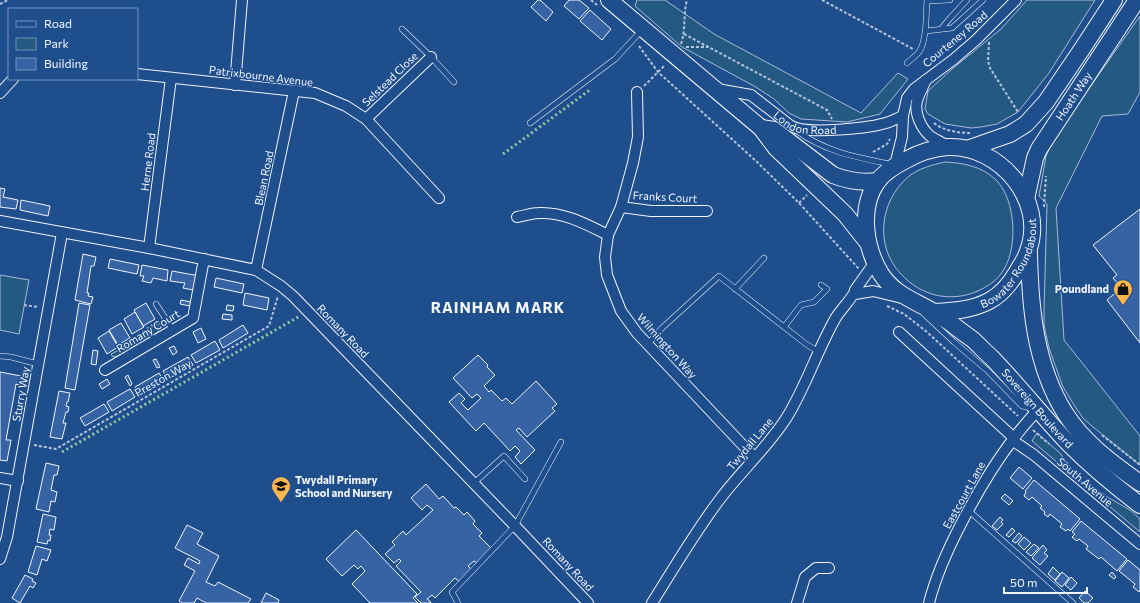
<svg xmlns="http://www.w3.org/2000/svg" width="1140" height="603" font-family="Commissioner,sans-serif">
	<style>
		.green { fill: #245a82; stroke: #a8bbd7 }
		.building { fill: #3563a3; stroke: #f2f6ff }
		.lines { fill: none; stroke-linecap: round; stroke-linejoin: round }
		.service-casing { stroke: #f2f6ff; stroke-width: 6 }
		.minor-casing { stroke: #f2f6ff; stroke-width: 12 }
		.primary-casing { stroke: #f2f6ff; stroke-width: 18 }
		.path { stroke: #b3c4dc; stroke-width: 2; stroke-dasharray: 3 2; stroke-linecap: butt }
		.service { stroke: #1f4e8c; stroke-width: 5 }
		.minor { stroke: #1f4e8c; stroke-width: 10 }
		.primary { stroke: #1f4e8c; stroke-width: 16 }
		.hedge { stroke: #97c8a6; stroke-width: 3; stroke-dasharray: 2 3; stroke-linecap: butt }
		.labels { text-anchor: middle; stroke-width: 3; stroke-linejoin: round; paint-order: stroke }
		.street-label { font-size: 11px; fill: #f2f6ff; stroke: #1f4e8c }
		.poi-label { font-size: 11px; font-weight: bold; fill: #f2f6ff; stroke: #1f4e8c; text-anchor: end }
		.district-label { font-size: 15px; font-weight: bold; letter-spacing: 1px; fill: #f2f6ff; stroke: #1f4e8c }
	</style>
	<rect width="100%" height="100%" fill="#1f4e8c"/>
	<path class="green" d="M637 0H665L714 34 861 113 898 73 908 79 880 114 847 122 801 119 789 113 774 99 754 86 682 47 635 6Z
		M1027 0H1095L1049 73 1018 112 997 124 981 127 971 128 945 124 928 114 925 109 928 91 951 70 1001 29Z
		M1140 16V92L1128 114 1102 116 1056 208 1064 340 1140 436V465L1093 427 1083 418 1076 408 1063 387 1049 348 1044 325V310L1047 204 1039 196 1046 156 1054 138Z
		M945 162C963 163 981 166 995 179 1017 199 1019 253 1000 275 995 282 986 287 978 291 950 303 921 296 901 274 874 246 880 201 908 177 919 168 932 165 945 162Z
		M0 275 29 280 19 334 0 330Z
		M158 322 161 326 157 334 137 345 134 338Z
		M132 341 135 346 116 357 112 356 111 354 127 346Z
		M1037 433 1060 453 1073 472 1083 483 1130 510 1140 519V532L1032 441Z"/>
	<path class="building" d="M538 0H540L553 12 546 21 531 7Z
		M569 0H579L589 8 579 19 564 6Z
		M590 10 611 29 602 40 580 21Z
		M0 188 5 189 3 197 18 200 16 209 0 207Z
		M21 200 50 206 48 216 20 210Z
		M1140 209V343L1107 300 1121 288 1113 278 1117 275 1093 245Z
		M83 254 96 257 94 266H91L87 293H89L88 296 93 297 91 304 75 300Z
		M110 259 139 265 137 274 108 268Z
		M142 265 168 270 167 281 153 278 151 283 142 281 144 276H140Z
		M172 271 200 276 198 286 194 285 193 290 183 288 185 283 170 281Z
		M216 278 244 284 242 293 214 287Z
		M245 293 269 298 267 310 243 305Z
		M181 300 191 302 190 306 180 304Z
		M79 303 90 305 75 390 65 388Z
		M146 303 155 319 143 326 134 310Z
		M227 305 234 306 233 311 226 310Z
		M135 312 144 327 132 334 124 319Z
		M223 314 232 315V320L222 319Z
		M121 323 130 338 118 345 109 330Z
		M243 325 248 333 223 348 219 340Z
		M201 328 206 339 198 343 193 332Z
		M109 331 118 347 107 354 98 338Z
		M215 341 220 350 196 363 191 355Z
		M174 346 177 352 173 355 169 348Z
		M93 350 98 351 96 365 91 364Z
		M478 355 488 365 487 367 495 375 484 386 489 392 491 390 502 401 506 398 512 404 536 381 557 404 552 408 555 411 527 437 519 428 516 430 535 450 521 464 515 457 520 451 515 446 510 451 484 423 476 431 449 402 459 393 465 399 461 403 468 410 481 398 477 394 472 398 453 378Z
		M188 357 193 365 168 379 163 371Z
		M156 359 160 367 157 368 153 360Z
		M0 372 21 376 19 385 16 384 6 440H11L7 461 0 460Z
		M159 373 164 381 140 395 135 387Z
		M128 375 132 384 130 386 125 377Z
		M107 379 110 384 102 389 99 384Z
		M130 389 135 397 112 411 107 402Z
		M59 391 70 393 68 402H67L66 406 69 407 68 412H66L63 423H66L62 439 50 437Z
		M104 404 109 412 85 426 80 418Z
		M46 463 59 466 57 475H54L51 490 57 492 55 502 51 501 49 512 36 509Z
		M1019 467 1032 478 1023 489 1010 478Z
		M1034 480 1080 519 1070 531 1068 529 1066 531 1060 527 1062 524 1050 514 1048 517 1044 514 1045 512 1040 508 1042 506 1032 497 1029 500 1024 496 1026 492 1025 491Z
		M426 484 439 499 443 496 454 508 456 507 464 515 467 512 475 521 473 524 482 533 479 536 492 549 477 563 474 561 468 566 472 570 460 582 455 578 435 598 432 595 427 599 431 602 430 603H421L415 597 421 592 396 566 401 561 399 559 394 563 385 554 395 545 392 542 403 531 406 535 433 510 427 505 422 510 411 498Z
		M1005 494 1013 501 1009 505 1001 498Z
		M43 514 56 517 54 530 50 529 49 535H51L50 541 48 540 47 544 37 542Z
		M1000 517 1003 520 1001 522 1003 524 997 530 992 526Z
		M1081 521 1127 559 1117 571 1101 557 1099 559 1086 549 1088 546 1079 539 1077 541 1072 537 1075 534 1072 532Z
		M187 525 203 533 197 544 219 556 206 582 215 586 218 582 251 599 248 603H206L197 598 194 603H182L179 601 195 571 184 565 188 558 199 564 200 561 175 548Z
		M1012 528 1015 531 1009 537 1006 535Z
		M356 530 417 594 413 598 418 603H370L352 584 365 571 361 566 358 569 354 565 342 576 326 559Z
		M1019 533 1022 536 1016 543 1012 541Z
		M1024 537 1031 543 1024 550 1018 544Z
		M1034 544 1039 548 1031 556 1026 552Z
		M1043 545 1047 550 1044 553 1048 556 1040 565 1032 558Z
		M36 546 51 550 47 561 42 559 37 575 28 572Z
		M1128 560 1140 570V590L1139 592 1133 587 1135 584 1119 571Z
		M1053 567 1060 574 1055 580 1048 574Z
		M1062 572 1069 578 1062 587 1055 581Z
		M1112 572 1116 577 1114 579 1109 575Z
		M25 575 33 579 32 581 36 583 33 588 30 586 20 603 12 598Z
		M1071 577 1077 583 1071 590 1065 585Z
		M1085 591 1093 598 1088 603H1084L1079 598Z
		M266 593 279 600 278 603H261Z"/>
	<g class="lines">
		<g class="service-casing">
			<path id="service" d="M927 1 950 0
				M402 29 431 57 454 82
				M941 29 951 17 967 0
				M926 31 952 28 983 0
				M907 63C910 60 916 56 919 52 927 40 926 15 927 0
				M530 123 615 59 642 30
				M797 131C826 152 856 157 890 164
				M735 289 764 258
				M156 304 173 330
				M924 314 954 342 988 371 1022 406 1031 408
				M784 327 801 305 814 302 827 289 821 285
				M647 345 662 328 719 276 806 344 819 352
				M0 356 11 357 38 364
				M474 483 504 456 525 479
				M968 510 1073 603
				M458 603 452 592 515 526 561 442"/>
		</g>
		<g class="minor-casing">
			<g id="minor">
				<path d="M137 74 315 93 346 106 366 119 439 198"/>
				<path d="M926 80C923 87 919 94 917 101 914 113 921 128 930 136 936 140 943 143 950 147"/>
				<path d="M235 85 242 0"/>
				<path id="s1" d="M717 89 751 95 791 126C806 135 872 128 889 122 894 120 898 118 903 116"/>
				<path d="M637 92 638 137 633 163 621 207 608 235 605 257 607 275 621 311 637 333 754 457"/>
				<path d="M0 93 13 79"/>
				<path d="M366 119 431 57"/>
				<path d="M895 165 902 137 903 116 907 98 914 89 954 59 976 40 1016 0"/>
				<path d="M621 207 651 211H707"/>
				<path d="M517 217C524 216 532 213 539 213 564 212 586 224 608 235"/>
				<path d="M0 221 149 248 256 270 281 286 293 296 515 526 588 603"/>
				<path d="M149 248 171 78"/>
				<path d="M256 270 294 91"/>
				<path d="M855 294 873 291 902 298"/>
				<path d="M899 332 1014 438"/>
				<path d="M105 370 193 318 204 259"/>
				<path d="M1012 440 1034 455 1140 544"/>
				<path d="M0 478 18 481"/>
				<path d="M0 559 7 537 62 233"/>
				<path d="M652 603C674 568 695 532 720 499 741 471 768 447 787 417 806 386 817 351 835 319 839 311 854 297 855 290L875 262"/>
				<path d="M797 603 805 577 816 568H829"/>
				<path d="M929 603C936 575 948 549 961 524 982 483 1006 443 1038 410"/>
			</g>
		</g>
		<g class="primary-casing">
			<g id="primary">
				<path d="M609 0 761 128 776 148 845 214 868 243"/>
				<path d="M761 128 774 130 833 175C848 181 862 183 878 181"/>
				<path d="M967 149 1010 134 1026 124 1046 102 1082 49 1114 0"/>
				<path id="s2" d="M1026 199 1035 158 1039 149 1137 0"/>
				<path d="M1029 252C1030 307 1035 365 1065 413 1083 442 1113 464 1140 483"/>
				<path id="s3" d="M935 312C954 311 972 310 989 301 1002 294 1010 284 1017 272 1021 265 1026 258 1028 251 1047 200 999 145 948 147 932 148 920 152 906 160 896 165 884 172 877 182 859 208 865 248 881 274 894 294 913 300 932 311 939 315 946 320 952 324 958 329 965 334 972 339 979 345 985 352 992 358 1019 386 1043 417 1070 445 1092 467 1115 486 1140 505"/>
			</g>
		</g>
		<path class="path" d="M591 0 597 5
			M822 0 913 49
			M0 4 8 0
			M684 34 827 110 832 119
			M989 42 988 61 990 68 1018 112
			M681 44C686 29 683 15 687 0
			M639 46 658 72 756 161 799 203 859 269
			M686 47H708
			M644 86 665 65
			M934 123C944 131 959 133 971 133
			M873 152 887 144 890 139
			M799 203 807 195
			M1044 207 1046 176
			M24 305 38 307
			M887 306 904 314 927 332 1018 416
			M1033 430 1049 444
			M1102 435 1140 465
			M34 445 56 449 269 326 278 296
			M1063 458 1075 474
			M1089 486 1104 495"/>
		<use href="#service" class="service"/>
		<use href="#minor" class="minor"/>
		<use href="#primary" class="primary"/>
		<path class="hedge" d="M503 154 591 89
			M143 332 158 322
			M118 351 127 346 131 342
			M62 452 300 316"/>
	</g>
	<defs>
		<g id="shop-pin" transform="scale(1)"><path d="M0 17L-7.5 6A9.5 9.5 0 1 1 7.5 6Z" fill="#ffb74d" stroke="#1f4e8c"/><path d="M-5-2.5h2.3a2.7 3.5 0 0 1 5.4 0H5L5.5 6h-11ZM-1.5-2.5h3a1.5 2.3 0 0 0-3 0Z" fill="#111"/></g>
		<g id="school-pin" transform="scale(1)"><path d="M0 17L-7.5 6A9.5 9.5 0 1 1 7.5 6Z" fill="#ffb74d" stroke="#1f4e8c"/><path d="M0-5L7-2L0 1L-7-2ZM-4 1L0 2.5L4 1V4Q0 6-4 4Z" fill="#111"/></g>
	</defs>
	<g fill-rule="evenodd">
		<use href="#shop-pin" x="1123" y="289"/>
		<use href="#school-pin" x="281" y="486"/>
	</g>
	<g class="labels">
		<g class="street-label">
			<text transform="translate(955 39) rotate(-40)" y="4">Courteney Road</text>
			<text transform="translate(261 76) rotate(7)" y="4">Patrixbourne Avenue</text>
			<text transform="translate(390 79) rotate(-44)" y="4">Selstead Close</text>
			<text dy="4" stroke="none"><textPath href="#s2" startOffset="115">Hoath Way</textPath></text>
			<text dy="4" stroke="none"><textPath href="#s1" startOffset="98">London Road</textPath></text>
			<text transform="translate(148 162) rotate(-83)" y="4">Herne Road</text>
			<text transform="translate(264 178) rotate(-78)" y="4">Blean Road</text>
			<text transform="translate(665 197) rotate(3)" y="4">Franks Court</text>
			<text dy="4" stroke="none"><textPath href="#s3" startOffset="100">Bowater Roundabout</textPath></text>
			<text transform="translate(148 331) rotate(-31)" y="4">Romany Court</text>
			<text transform="translate(343 331) rotate(46)" y="4">Romany Road</text>
			<text transform="translate(667 346) rotate(48)" y="4">Wilmington Way</text>
			<text transform="translate(163 378) rotate(-30)" y="4">Preston Way</text>
			<text transform="translate(21 394) rotate(-80)" y="4">Sturry Way</text>
			<text dy="4" stroke="none"><textPath href="#s3" startOffset="659">Sovereign Boulevard</textPath></text>
			<text transform="translate(750 444) rotate(-50)" y="4">Twydall Lane</text>
			<text transform="translate(1085 482) rotate(40)" y="4">South Avenue</text>
			<text transform="translate(964 495) rotate(-61)" y="4">Eastcourt Lane</text>
			<text transform="translate(568 564) rotate(47)" y="4">Romany Road</text>
		</g>
		<g class="poi-label">
			<text x="1109" y="293">Poundland</text>
			<text x="295" y="484" text-anchor="start">Twydall Primary<tspan x="295" dy="13">School and Nursery</tspan></text>
		</g>
		<g class="district-label">
			<text x="498" y="313">RAINHAM MARK</text>
		</g>
	</g>
	<rect x="8" y="8" width="130" height="72" fill="#1f4e8c" stroke="#7391ba"/>
	<rect x="16" y="21" width="20" height="6" fill="#1f4e8c" stroke="#7391ba"/>
	<text x="44" y="28" font-size="12" fill="#f2f6ff">Road</text>
	<rect x="16" y="38" width="20" height="12" fill="#245a82" stroke="#7391ba"/>
	<text x="44" y="48" font-size="12" fill="#f2f6ff">Park</text>
	<rect x="16" y="58" width="20" height="12" fill="#3563a3" stroke="#7391ba"/>
	<text x="44" y="68" font-size="12" fill="#f2f6ff">Building</text>
	<path d="M1004 587v6h83v-6" fill="none" stroke="#f2f6ff" stroke-width="2"/>
	<text x="1010" y="587" font-size="12" fill="#f2f6ff" stroke="#1f4e8c" stroke-width="3" paint-order="stroke">50 m</text>
</svg>
